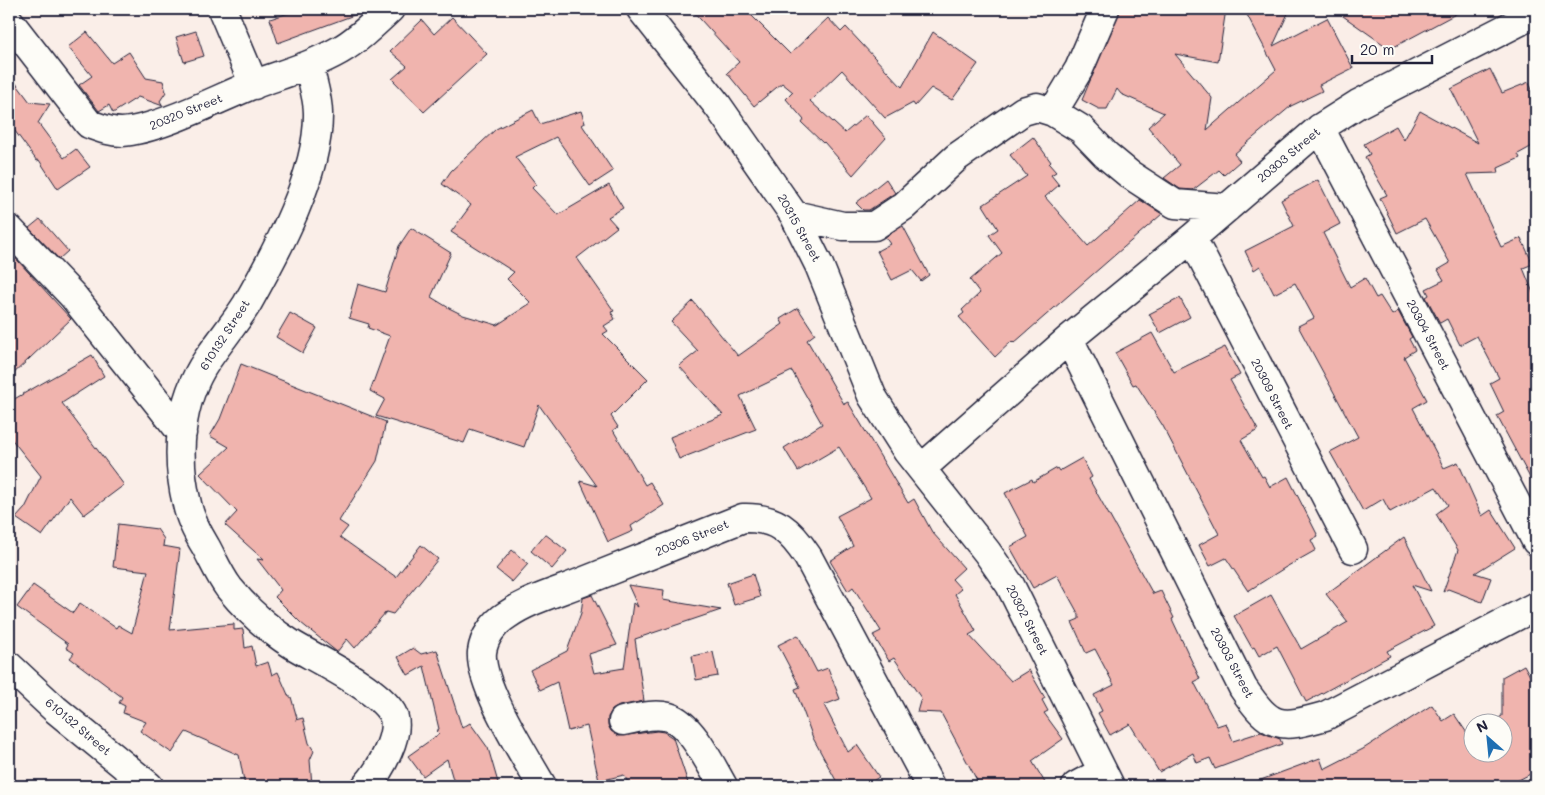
<svg xmlns="http://www.w3.org/2000/svg" width="1545" height="795" font-family="Mali,sans-serif">
	<style>
		.building { fill: #f0b4ae; stroke: #22223b }
		.lines { fill: none; stroke-linecap: round; stroke-linejoin: round }
		.minor-casing { stroke: #22223b; stroke-width: 31 }
		.minor { stroke: #fdfcf7; stroke-width: 28 }
		.labels { text-anchor: middle; stroke-width: 4; stroke-linejoin: round; paint-order: stroke }
		.street-label { font-size: 12px; fill: #22223b; stroke: #fdfcf7 }
	</style>
	<rect width="100%" height="100%" fill="#faeee8"/>
	<filter id="ink" filterUnits="userSpaceOnUse"><feTurbulence type="fractalNoise" baseFrequency=".02" numOctaves="2"/><feDisplacementMap in="SourceGraphic" scale="10" xChannelSelector="R" yChannelSelector="G"/><feConvolveMatrix kernelMatrix="1 2 1 2 8 2 1 2 1" color-interpolation-filters="sRGB"/></filter>
	<g filter="url(#ink)">
		<path class="building" d="M301 9H365V11L278 43 270 19Z
			M691 9H745L790 54 828 18 841 32 846 27 902 87 933 32 978 64 952 100 931 88 915 106 913 103 885 118 842 70 810 101 845 133 866 115 886 138 853 175 824 142 823 143 802 123 804 120 786 99 793 92 782 83 754 106 727 73 739 62Z
			M1120 9H1226L1218 62 1175 54 1212 98 1207 130 1276 70 1244 9H1290L1273 46 1327 18 1353 68 1319 85 1322 91 1291 106 1234 154 1240 161 1224 175 1219 170 1193 190 1180 189 1164 178 1180 165 1148 127 1164 113 1121 94 1117 89 1107 109H1099L1082 100Z
			M1333 9H1465L1390 49Z
			M452 17 487 54 424 112 392 79 407 66 390 51 422 20 434 34Z
			M196 31 204 56 184 62 176 37Z
			M87 32 112 63 129 52 146 78 163 81 166 92 160 101 163 106 138 97 113 113 109 105 99 111 79 85 92 76 68 47Z
			M1490 69 1502 93 1529 82 1536 101V144L1518 154 1520 158 1498 168 1499 173 1467 174 1501 247 1521 238 1533 264 1523 268 1536 300V489L1497 416 1504 412 1490 383 1499 378 1477 336 1460 345 1447 319 1440 323 1426 297 1429 295 1426 289 1444 280 1438 270 1450 263 1425 219 1397 233 1380 198 1387 195 1365 157 1370 154 1364 144 1396 126 1404 140 1420 111 1478 143 1451 89Z
			M9 74 30 102 50 104 38 123 64 158 76 149 90 167 58 189 39 160 37 161 9 123Z
			M533 110 540 124 581 111 585 123 582 125 613 171 590 186 556 137 515 157 536 184 532 188 558 215 609 185 623 208 608 217 617 227 577 258 614 311 611 312 615 319 604 326 608 331 603 334 648 379 611 416 618 427 613 430 645 485 650 482 664 505 631 526 633 531 608 542 580 481 597 486 539 405 524 447 470 429 464 443 376 416 385 399 370 391 390 336 368 328 369 324 349 318 358 284 385 292 399 246 411 228 451 253 431 297 449 308 463 315 497 325 531 303 507 279 514 272 451 232 471 205 442 184 451 171 496 129Z
			M1033 137 1051 162 1049 164 1056 172 1051 175 1059 185 1045 197 1088 246 1140 200 1162 214 1014 343 1012 341 995 357 959 317 964 313 962 310 980 293 970 280 1002 253 989 235 998 229 983 205 1027 176 1010 155Z
			M886 179 895 193 869 210H863L856 203Z
			M1318 180 1340 224 1323 233 1350 287 1365 278 1376 298 1380 296 1392 315 1398 311 1412 337 1409 339 1415 350 1404 357 1427 400 1413 408 1444 468 1458 462 1482 516 1491 510 1515 548 1475 573 1491 578 1482 602 1448 589 1443 592 1458 550 1436 514 1448 505 1436 487 1390 512 1383 499 1363 511 1330 452 1358 437 1298 326 1314 318 1295 283 1274 294 1260 266 1254 270 1245 251 1294 226 1281 200Z
			M40 219 68 251 59 259 29 228Z
			M903 226 929 275 921 281 912 270 892 280 877 251 890 244 885 237Z
			M9 251 71 319 9 378Z
			M1180 298 1190 317 1160 333 1149 314Z
			M693 301 738 356 783 324 780 319 798 308 815 334 807 340 844 404 848 402 908 503 914 499 932 532 964 568 952 579 961 589 955 594 976 631 969 635 1011 681 1029 670 1045 698 1042 700 1048 711 1044 713 1063 739 1032 761 1047 786H980L941 713 917 712 921 698 894 658 889 661 873 635 881 631 853 587 848 591 830 561 853 546 837 516 871 498 839 447 798 471 784 448 822 424 792 371 740 396 756 429 679 459 670 437 723 415 679 366 698 351 671 322Z
			M290 313 317 328 303 353 276 337Z
			M1152 333 1174 372 1225 347 1240 375 1230 380 1258 430 1241 440 1262 477 1264 476 1270 487 1288 477 1318 536 1311 540 1316 550 1286 567 1248 591 1226 558 1210 566 1199 545 1219 534 1163 426 1136 384 1133 385 1115 353Z
			M92 355 104 376 62 403 124 485 84 515 70 497 42 536 16 518 25 508 41 476 9 436V402Z
			M241 364 386 422 377 461 339 521 348 527 340 537 396 577 421 545 438 559 393 614 386 612 355 648 347 639 337 652 301 623 275 597 281 590 257 559 264 560 225 525 237 512 200 474 229 447 210 436 220 419Z
			M1082 458 1092 477 1089 479 1153 594 1161 591 1174 618 1172 619 1200 679 1194 682 1217 726 1226 723 1233 741 1261 732 1280 739 1282 744 1215 769 1210 758 1197 763 1193 753 1159 772 1130 724 1110 735 1098 713 1102 711 1094 695 1114 685 1095 649 1086 653 1072 622 1079 619V615L1057 575 1033 588 1010 547 1028 537 1005 493 1032 479 1033 482 1057 468 1059 471Z
			M118 524 157 529 164 539 163 546 180 549 170 630 234 624V630L243 629 245 648 252 646 256 666 268 662 272 675 278 672 289 697H291L297 718 295 720 303 718 309 743 314 751 310 760 312 786H245L239 755 186 732 172 753 140 731 146 722 123 713 125 706 119 703 122 697 70 658 74 653 66 648 68 644 17 607 33 585 73 613 80 603 116 628 118 625 132 633 148 571 113 567Z
			M545 534 567 551 552 569 531 551Z
			M1404 537 1431 591 1412 585 1434 626 1387 651 1390 656 1306 702 1277 646 1259 656 1254 647 1252 648 1234 616 1271 595 1301 649 1348 622 1326 594Z
			M512 550 528 564 512 582 496 569Z
			M753 574 760 597 734 605 727 583Z
			M628 585 664 590 663 600 721 610 635 639 644 701 619 706 612 710 608 717V725L611 731 619 736 657 731 664 732 673 738 689 786H630L624 775 599 781 587 726 568 731 557 682 540 690 530 670 567 651 581 613 583 598 592 595 617 645 589 654 594 673 624 668 633 603 638 607Z
			M798 635 817 672 828 668 840 699 824 705 848 752 857 745 879 777 865 786H839L813 738 795 689 800 687 778 645Z
			M413 648 421 654 437 650 462 728 470 723 488 748 499 786H455L447 759 423 776 408 756 439 734 436 731 439 729 424 666 408 675 398 657Z
			M713 652 718 676 696 680 692 656Z
			M1524 665 1536 687V771L1513 783 1504 786H1250V784L1320 758 1324 769 1363 749 1432 705 1443 721 1454 714 1469 736 1472 734V752H1502V722H1492L1502 716V677Z"/>
		<g class="lines">
			<g class="minor-casing">
				<path id="minor" d="M222 9 254 85
					M641 9 718 106 794 215 819 265 872 396 907 451 987 552 1010 585 1110 786
					M9 21 89 124C100 128 110 132 122 132 158 130 217 99 252 85 282 74 312 66 340 50 359 39 375 23 390 9
					M309 66C312 81 318 98 318 113 319 174 277 251 247 304 235 323 220 341 207 360 179 401 175 456 187 504 190 519 198 534 206 547 213 560 220 576 229 588 247 610 269 630 293 645 318 660 377 688 392 713 403 732 379 772 366 786
					M1053 112 1079 69 1105 9
					M1320 128 1536 541
					M794 215 843 226H874L904 206 957 157 1023 111 1037 107 1053 112 1081 129 1106 155 1129 174 1175 204 1227 208
					M9 229 73 296 182 433
					M1192 238 1353 549
					M1069 339 1192 238 1320 128 1358 104 1536 13
					M922 468 1069 339 1243 688C1271 729 1279 729 1325 716L1536 606
					M9 666 55 709 149 786
					M623 721C638 718 653 713 669 717 691 723 712 767 723 786
					M542 786C525 756 479 685 482 652 484 637 494 623 507 615 530 599 561 591 587 580 639 559 691 539 743 518 776 517 790 530 808 557L930 786
					M1076 786 1102 772"/>
			</g>
			<use href="#minor" class="minor"/>
		</g>
	</g>
	<g class="labels">
		<g class="street-label">
			<text transform="translate(186 112) rotate(-22)" y="4">20320 Street</text>
			<text transform="translate(1289 155) rotate(-40)" y="4">20303 Street</text>
			<text transform="translate(799 228) rotate(61)" y="4">20315 Street</text>
			<text transform="translate(225 335) rotate(-57)" y="4">610132 Street</text>
			<text transform="translate(1428 335) rotate(62)" y="4">20304 Street</text>
			<text transform="translate(1272 394) rotate(63)" y="4">20309 Street</text>
			<text transform="translate(692 538) rotate(-22)" y="4">20306 Street</text>
			<text transform="translate(1027 620) rotate(63)" y="4">20302 Street</text>
			<text transform="translate(1232 663) rotate(62)" y="4">20303 Street</text>
			<text transform="translate(78 727) rotate(40)" y="4">610132 Street</text>
		</g>
	</g>
	<rect width="1545" height="795" fill="none" stroke="#fdfcf7" stroke-width="30"/>
	<rect x="15" y="15" width="1515" height="765" fill="none" stroke="#22223b" stroke-width="2" filter="url(#ink)"/>
	<g transform="translate(1488 738) rotate(333)"><circle r="24" fill="#fdfcf7" stroke="#a5a5ac"/>
	<path d="M0-4L9 19L0 12L-9 19Z" fill="#1f6fb2"/>
	<text y="-8" font-size="14" font-weight="bold" text-anchor="middle" fill="#22223b">N</text>
	</g>
	<path d="M1352 55v8h80v-8" fill="none" stroke="#22223b" stroke-width="2.5"/>
	<text x="1360" y="55" font-size="15" fill="#22223b" stroke="#fdfcf7" stroke-width="4" paint-order="stroke">20 m</text>
</svg>
